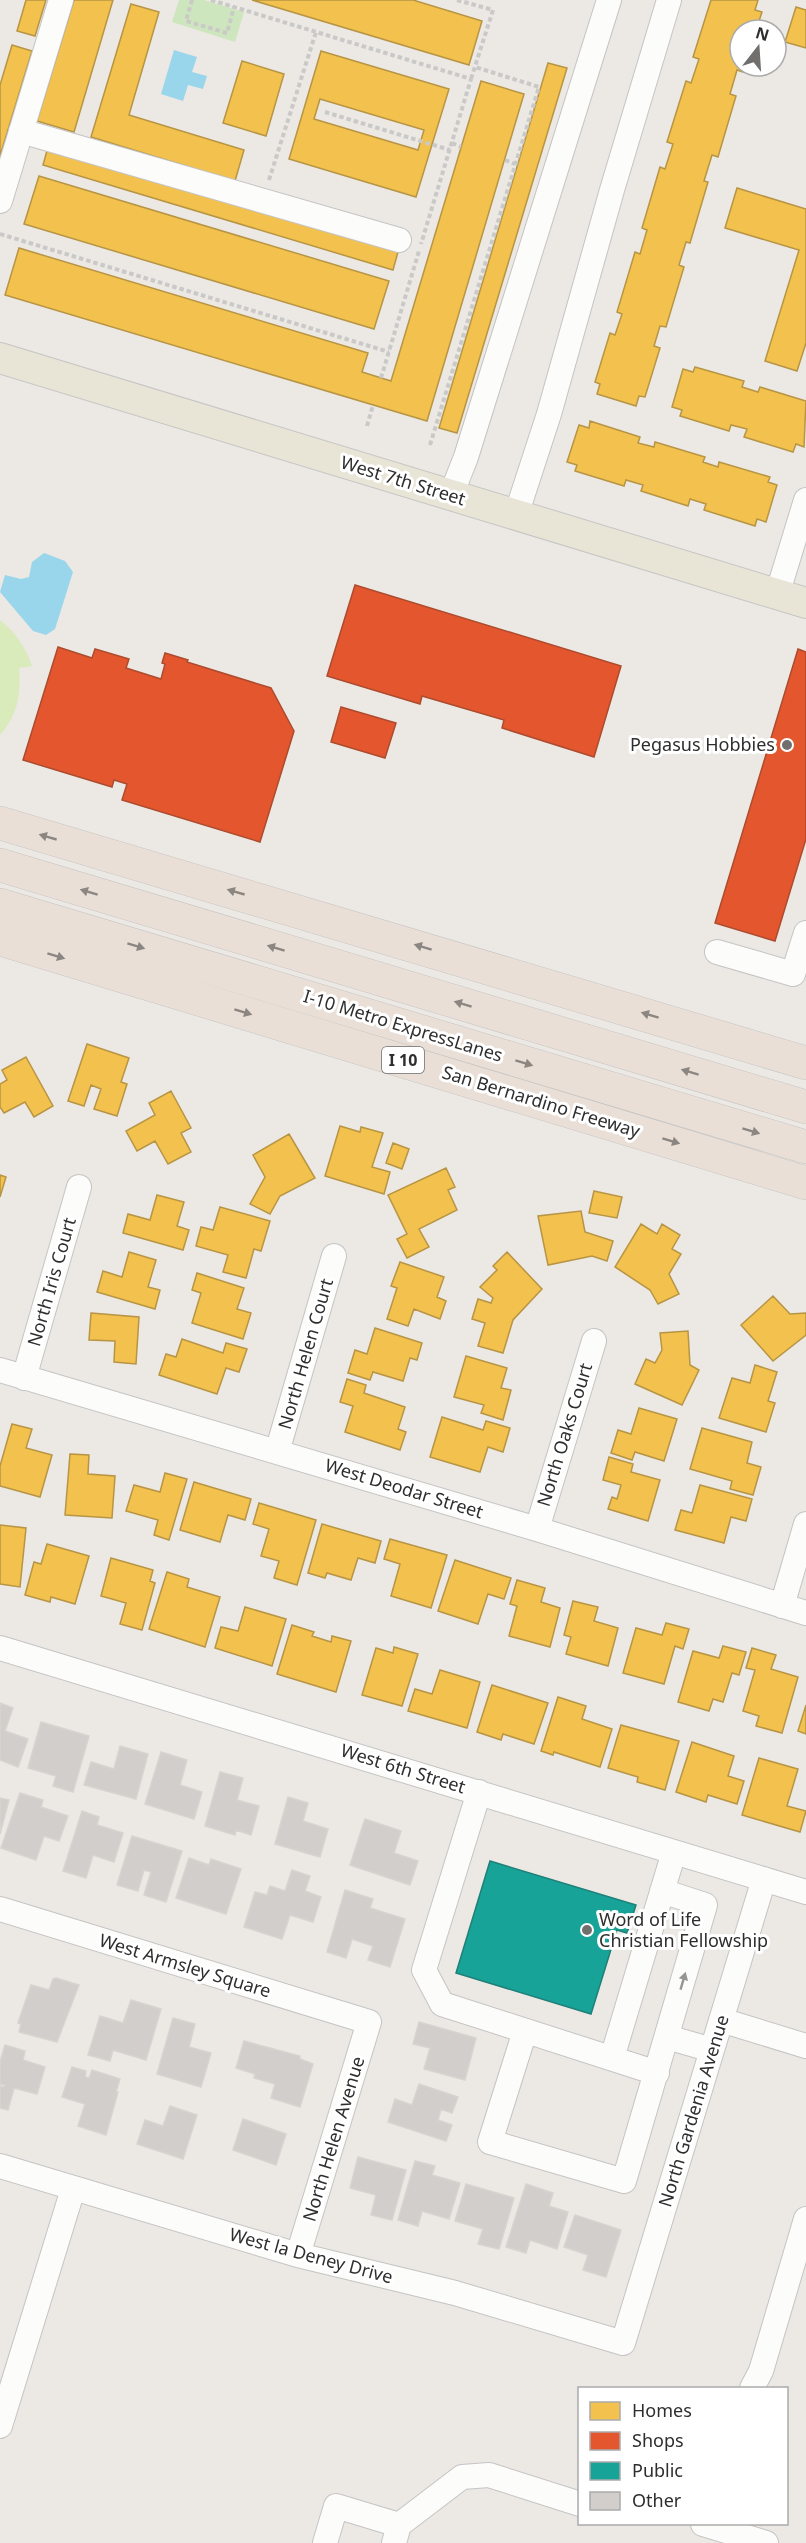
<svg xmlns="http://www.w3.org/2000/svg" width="806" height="2543" font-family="'Noto Sans',sans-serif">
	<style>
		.green { fill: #cee6be }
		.pitch { fill: #d9eabb }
		.water { fill: #99d6ec }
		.homes { fill: #f2c14e; stroke: #b79544; stroke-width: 1.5; fill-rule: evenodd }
		.shops { fill: #e4572e; stroke: #ad4b2e; stroke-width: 1.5 }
		.public { fill: #17a398; stroke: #1e8078; stroke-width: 1.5 }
		.building { fill: #d1cecb; stroke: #d7d4d0; stroke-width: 1.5 }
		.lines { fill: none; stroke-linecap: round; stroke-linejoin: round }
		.minor-casing { stroke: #c5c4c5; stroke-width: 26 }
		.major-casing { stroke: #c6c5c4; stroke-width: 32 }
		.highway-casing { stroke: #c6c5c4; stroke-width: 34 }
		.path { stroke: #c9c9c8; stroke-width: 4; stroke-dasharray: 4.5 3; stroke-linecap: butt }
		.minor { stroke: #fcfcfb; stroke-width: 24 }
		.major { stroke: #e8e4d6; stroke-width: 30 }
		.highway { stroke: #eadfd6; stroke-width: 33 }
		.oneway { fill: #8c8682 }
		.oneway2 { fill: #959594 }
		.poi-dot { fill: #706f6e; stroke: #fff; stroke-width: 2 }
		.labels { text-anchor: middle; stroke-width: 6; stroke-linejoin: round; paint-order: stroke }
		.shield { fill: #fff; stroke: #6d6d6d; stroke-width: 1.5 }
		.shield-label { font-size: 16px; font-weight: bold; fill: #2e2e2e }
		.street-label { font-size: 18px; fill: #2e2e2e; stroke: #fff }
		.poi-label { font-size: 18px; fill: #2e2e2e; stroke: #fff; text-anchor: end }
	</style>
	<rect width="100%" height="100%" fill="#ece8e4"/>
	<path class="green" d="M179 0H204L244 12 235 42 172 22Z"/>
	<path class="pitch" d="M0 620C16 633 25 646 32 666L19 668C21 694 18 715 0 735Z"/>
	<path class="water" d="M174 50 197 57 192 72 207 76 203 89 188 85 183 101 161 94Z
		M44 553 65 561 73 572 55 629 46 635 33 631 0 592 5 575 21 579 29 577 32 562Z"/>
	<path class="homes" d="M26 0H46L35 36 17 31Z
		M74 0H113L74 132 37 121Z
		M252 0H413L482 21 469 65Z
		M711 0H758L755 10 762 12 756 30H740V66H745L743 72 737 70 730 94 736 96 718 157 712 155 704 181 708 182 690 243 686 242 679 265 684 267 666 327 660 326 654 346 660 348 645 397 639 396 636 406 597 394 600 384 595 382 610 333 615 335 622 314 617 312 635 252 640 254 647 230 642 228 660 167 665 169 673 144 667 142 686 81 691 83 699 59 693 57Z
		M131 4 159 12 129 115 244 150 235 181 91 137Z
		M796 7 806 10V48L785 42Z
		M12 45 32 51 0 156V85Z
		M321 51 449 89 416 197 289 159ZM320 99 424 130 418 150 314 119Z
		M242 61 284 74 266 136 223 123Z
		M548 63 567 68 457 433 439 428Z
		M481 81 524 94 427 421 5 295 19 248 368 353 362 372 391 381Z
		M48 147 398 252 393 270 43 165Z
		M39 176 389 281 374 329 24 224Z
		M737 188 806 209V343L797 371 765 361 799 250 725 228Z
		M695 367 744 381 742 387 758 392 760 387 806 401 804 447 796 444 793 452 744 437 747 429 731 425 729 431 680 416 682 410 672 407 683 369 693 372Z
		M590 421 640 437 638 443 654 447 655 442 705 457 703 462 718 467 719 462 770 477 768 482 777 485 766 522 757 519 755 526 704 510 706 504 690 499 688 506 641 491 643 485 626 480 624 486 575 471 577 465 567 462 579 425 589 428Z
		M87 1044 129 1058 121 1082 127 1084 117 1116 94 1109 101 1089 91 1085 84 1106 68 1101Z
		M26 1057 53 1106 34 1117 25 1102 4 1113 0 1107V1084L7 1080 2 1070Z
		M171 1091 191 1128 181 1133 191 1152 168 1164 155 1141 137 1151 126 1131 155 1115 149 1103Z
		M340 1126 360 1132 361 1127 383 1133 372 1167 390 1172 384 1194 325 1176Z
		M289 1134 315 1178 280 1196 270 1214 250 1204 265 1177 253 1155Z
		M393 1143 409 1149 402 1169 386 1163Z
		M446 1168 455 1187 448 1190 457 1210 419 1229 429 1247 407 1258 397 1239 407 1234 388 1195Z
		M0 1175 6 1177 0 1197Z
		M594 1191 622 1197 617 1218 589 1213Z
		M157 1195 184 1202 177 1226 189 1230 183 1250 123 1233 128 1214 150 1220Z
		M220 1207 270 1221 261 1251 254 1249 246 1278 223 1272 228 1255 196 1246 201 1227 213 1230Z
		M581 1211 585 1232 613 1241 607 1261 592 1256 548 1265 538 1216Z
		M641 1224 657 1234 662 1224 680 1235 672 1249 681 1254 669 1274 679 1294 658 1304 650 1290 615 1267Z
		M129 1252 156 1260 148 1287 160 1290 155 1309 97 1292 103 1271 122 1277Z
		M507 1252 542 1289 513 1320 503 1353 478 1346 485 1323 472 1319 478 1299 491 1303 493 1298 480 1287 497 1270 493 1266Z
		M400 1262 444 1277 437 1297 446 1301 440 1319 414 1309 408 1326 387 1319 397 1288 391 1286Z
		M197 1273 244 1288 237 1309 251 1313 243 1339 192 1323 201 1293 192 1290Z
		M773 1296 790 1314 806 1313V1335L773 1361 741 1325Z
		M91 1313 139 1317 136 1364 114 1362 115 1341 89 1340Z
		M375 1328 422 1343 417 1360 410 1358 403 1381 373 1372 370 1380 348 1373 355 1350 367 1354Z
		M688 1331 690 1365 699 1370 682 1405 635 1384 646 1359 655 1363 662 1350 660 1333Z
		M182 1339 223 1353 226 1343 247 1349 239 1372 226 1368 217 1394 159 1375 166 1354 176 1357Z
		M466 1356 507 1368 501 1388 511 1390 503 1420 481 1413 484 1405 454 1397Z
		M755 1365 777 1372 768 1401 775 1403 766 1432 719 1418 732 1378 750 1383Z
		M347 1379 366 1385 364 1393 405 1407 398 1429 406 1432 400 1450 345 1432 353 1406 340 1402Z
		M639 1408 677 1419 664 1461 635 1452 632 1460 611 1453 618 1430 631 1434Z
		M442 1417 483 1430 486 1421 510 1428 503 1452 488 1447 480 1472 430 1457Z
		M12 1424 32 1429 26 1448 52 1455 40 1497 0 1486V1466Z
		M702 1428 752 1442 747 1463 761 1467 753 1495 730 1489 732 1481 690 1469Z
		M70 1454 89 1455 88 1474 115 1476 112 1518 65 1515Z
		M609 1457 633 1464 631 1472 660 1480 648 1521 608 1509 612 1497 617 1499 621 1485 603 1480Z
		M165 1473 187 1479 169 1540 154 1535 158 1520 126 1511 134 1485 160 1492Z
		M194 1482 251 1499 245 1520 228 1515 220 1542 180 1530Z
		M700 1485 752 1499 746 1521 731 1517 724 1543 675 1530 681 1510 692 1513Z
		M259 1503 316 1520 297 1585 274 1578 279 1561 261 1556 269 1529 253 1524Z
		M322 1524 381 1541 375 1563 358 1558 351 1580 327 1573 325 1578 308 1573Z
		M0 1525 26 1528 20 1587 0 1584Z
		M390 1539 447 1555 431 1608 391 1596 400 1564 384 1559Z
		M47 1544 89 1556 75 1604 51 1597 50 1602 25 1595 34 1562 41 1564Z
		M111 1558 153 1570 150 1581 155 1583 142 1630 120 1624 126 1603 101 1596Z
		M455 1560 511 1578 504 1599 488 1594 478 1624 438 1611Z
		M167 1572 189 1579 187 1587 220 1597 205 1647 149 1629Z
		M517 1580 545 1588 541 1602 560 1608 550 1647 509 1636 517 1606 510 1604Z
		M573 1601 598 1607 594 1621 618 1628 608 1666 566 1654 571 1637 564 1635Z
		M245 1607 286 1619 272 1666 215 1648 221 1627 238 1631Z
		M666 1623 689 1629 683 1649 675 1646 664 1684 623 1673 636 1628 662 1635Z
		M292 1625 314 1632 312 1636 331 1642 332 1636 351 1641 336 1692 277 1674Z
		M723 1646 746 1652 739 1675 732 1673 723 1702 713 1699 709 1711 678 1702 693 1651 719 1658Z
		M394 1647 418 1654 402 1706 362 1695 376 1648 393 1653Z
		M752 1648 776 1655 771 1669 798 1677 782 1733 756 1726 759 1716 743 1711 755 1670 746 1668Z
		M440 1670 480 1682 467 1728 408 1711 415 1689 432 1694Z
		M492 1685 548 1703 534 1744 503 1734 501 1740 477 1732Z
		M558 1697 586 1706 582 1719 612 1729 600 1767 554 1752 553 1755 541 1751Z
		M806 1705V1734L798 1731Z
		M621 1725 679 1741 665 1790 637 1782 638 1777 608 1768Z
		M692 1742 734 1756 728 1776 744 1781 737 1804 708 1795 706 1802 676 1792Z
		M759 1758 798 1769 787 1806 806 1811 800 1832 742 1815Z"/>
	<path class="shops" d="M355 585 621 666 594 757 502 728 504 720 422 696 420 704 327 676Z
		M58 647 92 658 95 649 129 659 126 668 161 679 165 664 162 663 165 653 188 660 187 662 271 688 294 731 260 842 122 800 127 784 114 780 112 787 23 760Z
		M798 649 806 652V839L775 941 715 923Z
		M341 707 396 723 385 758 331 742Z"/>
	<path class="public" d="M490 1861 636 1905 627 1933 617 1930 591 2014 456 1973Z"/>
	<path class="building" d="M0 1703 13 1708 5 1731 28 1739 18 1767 0 1760Z
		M41 1722 89 1736 73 1792 53 1786 56 1776 28 1768Z
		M120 1746 148 1754 136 1799 84 1785 91 1762 114 1769Z
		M161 1752 187 1760 180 1785 202 1792 194 1819 145 1804Z
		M220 1772 243 1778 237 1800 259 1806 251 1835 236 1830 235 1835 205 1826Z
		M20 1793 43 1800 41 1807 68 1816 59 1841 44 1836 36 1860 1 1848Z
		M288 1797 308 1803 303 1821 328 1829 320 1857 275 1844Z
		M0 1798 9 1800 0 1834Z
		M82 1811 99 1817 97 1825 123 1833 114 1862 93 1855 86 1878 63 1871Z
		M365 1819 401 1831 394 1853 418 1861 410 1885 350 1865Z
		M132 1836 182 1851 166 1902 144 1895 151 1872 144 1870 138 1891 117 1885Z
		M189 1858 209 1865 211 1859 241 1869 226 1914 176 1898Z
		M292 1870 310 1876 305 1891 321 1897 313 1922 290 1915 282 1939 244 1927 255 1892 267 1895 270 1886 285 1891Z
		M345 1890 373 1899 370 1908 405 1919 390 1967 368 1960 373 1946 352 1939 346 1958 327 1952Z
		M56 1978 79 1985 57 2042 19 2032 21 2024 18 2023 31 1985 49 1990 53 1979Z
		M131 2000 161 2009 146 2060 113 2050 110 2061 88 2055 100 2016 123 2023Z
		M173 2018 195 2024 189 2047 211 2053 201 2087 157 2074Z
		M419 2022 476 2038 465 2080 424 2069 430 2048 413 2044Z
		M244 2041 300 2056V2059L313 2064 300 2107 271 2098 275 2084 254 2078 255 2074 236 2068Z
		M5 2045 25 2051 23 2060 45 2067 37 2094 14 2088 8 2110 0 2108V2086L4 2087 5 2085 0 2084V2062Z
		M72 2067 86 2071 85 2077 89 2078 92 2070 120 2079 116 2092H118L106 2135 78 2126 85 2104 62 2097Z
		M419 2084 458 2097 452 2113 441 2109 438 2120 452 2125 446 2141 388 2122 395 2099 412 2105Z
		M170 2106 197 2115 183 2159 137 2144 145 2120 163 2126Z
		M243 2119 286 2134 276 2165 233 2150Z
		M358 2157 406 2170 392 2220 371 2215 376 2195 350 2188Z
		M415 2161 435 2166 432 2175 460 2183 449 2219 422 2211 418 2226 398 2220Z
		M466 2184 514 2198 499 2249 478 2244 483 2229 455 2221Z
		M526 2184 553 2193 549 2206 568 2212 557 2249 530 2240 526 2253 506 2247Z
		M575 2215 621 2230 606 2277 583 2270 588 2255 564 2247Z"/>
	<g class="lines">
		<g class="minor-casing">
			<path id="minor" d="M21 131 399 240
				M0 201 61 0
				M451 495 466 457 609 0
				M516 515 549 414 612 190 669 0
				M777 595 806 500
				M717 952 793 974 806 933
				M0 1370 537 1529 806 1613
				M24 1378 79 1187
				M277 1452 334 1256
				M537 1529 594 1341
				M782 1606 806 1524
				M0 1648 806 1892
				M479 1792 424 1970 442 2004 657 2073
				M0 1909 369 2022 298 2255
				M721 2020 806 2046
				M525 2031 490 2142 624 2181 705 1905 662 1891
				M667 2037 712 2050
				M612 2058 674 1852
				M0 2166 298 2255 455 2293 623 2343 764 1879
				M752 2388 761 2371 806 2219
				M0 2426 73 2189
				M703 2524 766 2543
				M325 2543 336 2506 399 2525
				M394 2543 399 2525 462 2477 489 2475 580 2504"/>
		</g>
		<g class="major-casing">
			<path id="major" d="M0 358 806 603"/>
		</g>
		<g class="highway-casing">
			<path id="highway" d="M0 823 806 1063
				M0 865 806 1107
				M0 905 806 1147
				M0 939 806 1183"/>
		</g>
		<path class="path" d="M192 0 186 21 227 33 234 7
			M211 0 471 79 421 244
			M457 0 493 10 471 79
			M325 112 450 150
			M452 143 461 147
			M505 160 515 164
			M269 180 316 32
			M0 234 389 352
			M381 378 419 251
			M367 426 373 405
			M430 445 539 87 475 67"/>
		<use href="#minor" class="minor"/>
		<use href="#major" class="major"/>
		<use href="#highway" class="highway"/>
	</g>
	<defs><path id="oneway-solid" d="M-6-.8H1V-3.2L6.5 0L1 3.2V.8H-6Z" transform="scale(1.5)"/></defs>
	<g class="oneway">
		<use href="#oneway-solid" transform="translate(48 837) rotate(-164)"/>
		<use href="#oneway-solid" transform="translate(89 892) rotate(-163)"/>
		<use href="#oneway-solid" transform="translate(236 892) rotate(-164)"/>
		<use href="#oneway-solid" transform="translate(136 946) rotate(17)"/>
		<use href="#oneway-solid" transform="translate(423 947) rotate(-163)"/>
		<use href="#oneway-solid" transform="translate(276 948) rotate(-163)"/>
		<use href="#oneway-solid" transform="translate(56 956) rotate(17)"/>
		<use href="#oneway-solid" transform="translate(463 1004) rotate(-163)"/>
		<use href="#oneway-solid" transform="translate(243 1012) rotate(17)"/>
		<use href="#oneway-solid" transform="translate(650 1015) rotate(-163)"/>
		<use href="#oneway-solid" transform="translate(524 1063) rotate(17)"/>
		<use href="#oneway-solid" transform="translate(690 1072) rotate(-163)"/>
		<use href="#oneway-solid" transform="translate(751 1131) rotate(17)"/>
		<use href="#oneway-solid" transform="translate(671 1141) rotate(17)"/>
	</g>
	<use class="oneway2" href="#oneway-solid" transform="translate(683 1981) rotate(-74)"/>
	<g class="poi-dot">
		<circle cx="787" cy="745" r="6"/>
		<circle cx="587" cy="1930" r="6"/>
	</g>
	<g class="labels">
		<rect class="shield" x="382" y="1047" width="42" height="26" rx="4.5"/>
		<g class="shield-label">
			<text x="403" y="1066">I 10</text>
		</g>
		<g class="street-label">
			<text transform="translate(403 481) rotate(17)" y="6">West 7th Street</text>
			<text transform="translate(403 1026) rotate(17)" y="6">I-10 Metro ExpressLanes</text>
			<text transform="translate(541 1102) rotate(17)" y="6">San Bernardino Freeway</text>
			<text transform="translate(52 1282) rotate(-74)" y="6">North Iris Court</text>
			<text transform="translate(306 1354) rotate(-74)" y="6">North Helen Court</text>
			<text transform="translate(565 1435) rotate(-73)" y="6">North Oaks Court</text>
			<text transform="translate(404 1489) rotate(17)" y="6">West Deodar Street</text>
			<text transform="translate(403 1769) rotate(17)" y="6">West 6th Street</text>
			<text transform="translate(185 1966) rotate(17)" y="6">West Armsley Square</text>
			<text transform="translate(694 2111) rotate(-73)" y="6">North Gardenia Avenue</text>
			<text transform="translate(334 2139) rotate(-73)" y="6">North Helen Avenue</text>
			<text transform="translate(311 2256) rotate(15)" y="6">West la Deney Drive</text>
		</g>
		<g class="poi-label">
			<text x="775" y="751">Pegasus Hobbies</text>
			<text x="599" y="1926" text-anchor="start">Word of Life<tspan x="599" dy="21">Christian Fellowship</tspan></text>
		</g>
	</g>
	<rect x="578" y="2387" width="210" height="138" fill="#ffffff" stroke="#ababab" stroke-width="1.5"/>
	<rect x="590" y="2402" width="30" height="18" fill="#f2c14e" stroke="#ababab" stroke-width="1.5"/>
	<text x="632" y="2417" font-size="18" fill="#2e2e2e">Homes</text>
	<rect x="590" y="2432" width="30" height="18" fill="#e4572e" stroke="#ababab" stroke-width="1.5"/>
	<text x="632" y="2447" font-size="18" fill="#2e2e2e">Shops</text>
	<rect x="590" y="2462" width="30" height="18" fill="#17a398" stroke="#ababab" stroke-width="1.5"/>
	<text x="632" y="2477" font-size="18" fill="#2e2e2e">Public</text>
	<rect x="590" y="2492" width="30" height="18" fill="#d1cecb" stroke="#ababab" stroke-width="1.5"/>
	<text x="632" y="2507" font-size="18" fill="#2e2e2e">Other</text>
	<g transform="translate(758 48) rotate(17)"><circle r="28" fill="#ffffff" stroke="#ababab" stroke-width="1.5"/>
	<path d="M0-4.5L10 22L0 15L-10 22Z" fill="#706f6e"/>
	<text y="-9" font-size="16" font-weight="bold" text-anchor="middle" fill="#2e2e2e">N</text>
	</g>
</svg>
